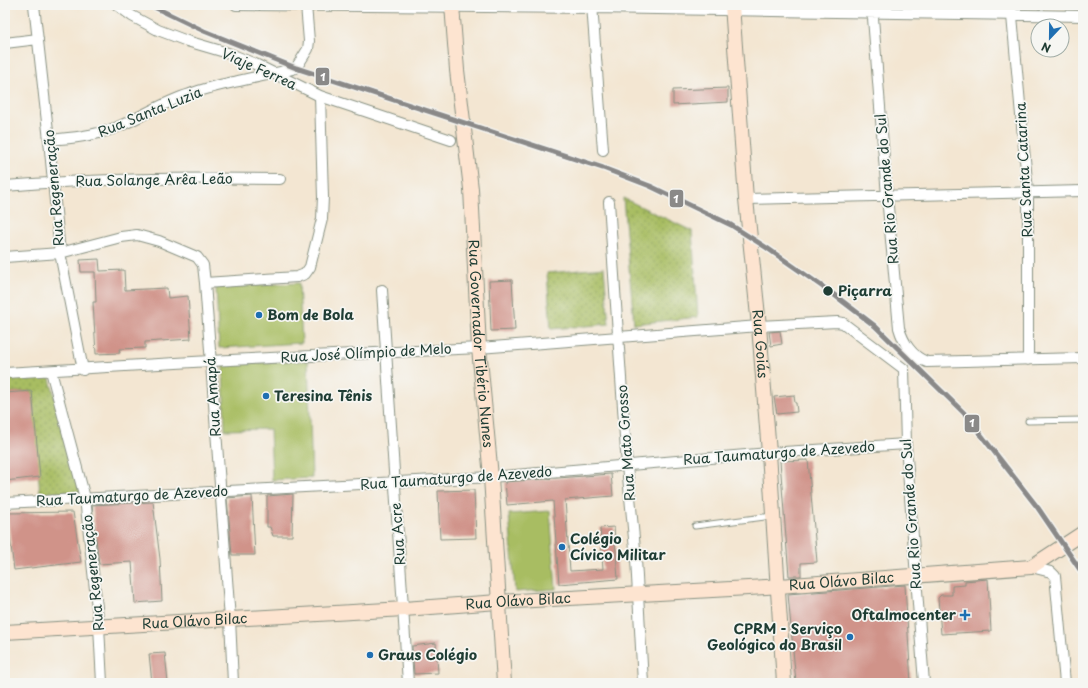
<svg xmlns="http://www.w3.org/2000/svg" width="1088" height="688" font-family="'Playpen Sans',sans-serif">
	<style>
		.green { fill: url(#green-dots); stroke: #647d4b }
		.pitch { fill: #a8bd62; stroke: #647d4b }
		.building { fill: #d09389 }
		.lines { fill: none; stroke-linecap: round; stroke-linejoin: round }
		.lane-casing { stroke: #899283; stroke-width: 7 }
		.street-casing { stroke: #899283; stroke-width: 12 }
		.secondary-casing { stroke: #899283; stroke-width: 16 }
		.lane { stroke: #fff; stroke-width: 5 }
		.street { stroke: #fff; stroke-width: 10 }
		.secondary { stroke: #fde4d0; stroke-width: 14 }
		.rail-1-casing { stroke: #f6f6f2; stroke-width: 8 }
		.rail-1 { stroke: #8a8988; stroke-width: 5 }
		.stop-dot { fill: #1f3d34; stroke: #f6f6f2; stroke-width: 1.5 }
		.poi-dot { fill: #1f6fb2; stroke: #f6f6f2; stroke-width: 1.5 }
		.labels { text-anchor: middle; stroke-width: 3.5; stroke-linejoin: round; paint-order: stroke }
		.street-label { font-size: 14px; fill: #1f3d34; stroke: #f6f6f2 }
		.stop-label { font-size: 14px; font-weight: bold; fill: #1f3d34; stroke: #f6f6f2; text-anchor: start }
		.poi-label { font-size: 14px; font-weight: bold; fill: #1f3d34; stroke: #f6f6f2; text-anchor: start }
		.line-badge { stroke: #f6f6f2; stroke-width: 1.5 }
		.badge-label { font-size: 11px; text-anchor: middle; font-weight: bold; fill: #fff }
	</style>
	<defs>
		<pattern id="green-dots" width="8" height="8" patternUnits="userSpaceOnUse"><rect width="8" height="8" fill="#a8bd62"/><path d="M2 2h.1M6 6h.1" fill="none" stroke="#889b52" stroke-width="1.8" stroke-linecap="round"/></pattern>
	</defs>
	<rect width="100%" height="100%" fill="#f6f6f2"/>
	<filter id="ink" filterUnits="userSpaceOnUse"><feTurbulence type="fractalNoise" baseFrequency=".025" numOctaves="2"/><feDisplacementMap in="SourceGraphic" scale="8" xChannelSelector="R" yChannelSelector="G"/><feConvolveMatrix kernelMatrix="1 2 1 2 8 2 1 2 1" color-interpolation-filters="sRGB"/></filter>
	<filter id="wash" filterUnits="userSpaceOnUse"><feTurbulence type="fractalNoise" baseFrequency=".012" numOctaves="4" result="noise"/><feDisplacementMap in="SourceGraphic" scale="16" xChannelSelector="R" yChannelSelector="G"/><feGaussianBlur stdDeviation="0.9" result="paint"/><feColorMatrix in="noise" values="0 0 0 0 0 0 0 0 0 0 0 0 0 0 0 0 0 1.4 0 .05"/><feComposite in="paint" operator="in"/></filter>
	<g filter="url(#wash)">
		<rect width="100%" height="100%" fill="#f3e6d2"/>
		<path class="green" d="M623 198 692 231 698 317 634 324Z
			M604 268 609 324 551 329 547 273Z
			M49 375 80 492 40 495 32 391 5 393V379Z"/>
		<path class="pitch" d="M299 283 302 343 219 348 216 287Z
			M308 361 312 478 272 480 270 429 225 430 223 364Z
			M550 511 556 589 515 592 509 514Z"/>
		<g id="blocks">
			<path class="building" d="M728 88V102L673 105V90Z
				M99 259 100 271 124 270 125 290 167 288 168 298 188 296 191 339 145 342V348L119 349 120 353 96 354 93 302H96L95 272H81L80 260Z
				M512 280 515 330 491 331 489 281Z
				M780 331 782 344 771 346 769 332Z
				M32 391 40 477 5 481V393Z
				M794 395 795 403H796L797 412 777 414 774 397Z
				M808 460 817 562 801 563V576H789L780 461Z
				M611 474 613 496 565 500 570 571 603 569 600 528 614 527 618 579 559 584 553 501 507 505 505 482Z
				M474 490 476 538 440 539 438 491Z
				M293 494 292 536H273L270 527H267V496Z
				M252 496 255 555H232L227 498Z
				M153 502 160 559 162 601 135 603 132 562 99 564 92 505Z
				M73 512 81 562 14 570 7 513Z
				M988 579 991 631 941 634 938 598 941 595H952V586L965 585V581Z
				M905 585 911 683H796L788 594Z
				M436 643 438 673 414 674 412 646Z
				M165 653 168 683H152L149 654Z"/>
		</g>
	</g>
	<g filter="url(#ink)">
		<use href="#blocks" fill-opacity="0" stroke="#899283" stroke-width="1"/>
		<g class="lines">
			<g class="lane-casing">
				<path id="lane" d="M1028 421 1083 420
					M695 526 772 516"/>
			</g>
			<g class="street-casing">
				<path id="street" d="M34 5 49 140 60 253 83 370
					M117 5 132 16 158 30 187 41 228 53 255 64 320 96 451 140
					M236 5 593 8 1083 16
					M592 5 603 150
					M872 5 887 196 899 328C903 342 912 357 927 362L1083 358
					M1011 5 1028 192V360
					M5 43 38 39
					M49 140C72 138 93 136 115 128 140 118 163 102 190 94 204 89 219 85 234 82 255 77 275 74 296 68L308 49 309 41 306 5
					M5 186C96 178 188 178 280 179
					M746 199 1083 191
					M609 202 627 466 636 559 643 683
					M5 257 60 253 121 237 137 235 159 241 197 257 203 265 205 283 230 619 233 683
					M205 283 297 277 305 274 310 267 322 219 323 197 320 96
					M382 290 408 683
					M51 371 85 498 99 626 102 683
					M5 373 210 361 479 348 759 326 837 322 843 323 904 369 906 444 924 683
					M5 503 491 477 769 453 906 444
					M1031 567 1051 572 1055 576 1065 683"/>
			</g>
			<g class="secondary-casing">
				<g id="secondary">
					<path id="s1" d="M452 5 457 70 471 189 479 348 491 477 504 683"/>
					<path id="s2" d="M732 5 746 199 759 326 769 453 784 683"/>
					<path id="s3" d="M5 632 404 609 498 602 766 587 1031 567 1083 533"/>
				</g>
			</g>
			<use href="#lane" class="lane"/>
			<use href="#street" class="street"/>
			<use href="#secondary" class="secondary"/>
			<g class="rail-1-casing">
				<path id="rail-1" d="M150 5 204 31 296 68 603 168 650 186 731 225 767 248 833 294 875 326 964 413 1038 508 1083 574"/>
			</g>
			<use href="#rail-1" class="rail-1"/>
		</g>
	</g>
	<circle class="stop-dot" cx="828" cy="291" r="5.5"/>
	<g class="poi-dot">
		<circle cx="259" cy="315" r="4"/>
		<circle cx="266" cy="396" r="4"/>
		<circle cx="562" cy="547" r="4"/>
		<path d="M963 609h4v4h4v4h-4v4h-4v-4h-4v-4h4z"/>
		<circle cx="850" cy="637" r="4"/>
		<circle cx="370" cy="655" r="4"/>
	</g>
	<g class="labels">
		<g class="street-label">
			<text transform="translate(259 69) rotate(24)" y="5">Viaje Ferrea</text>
			<text transform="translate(150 112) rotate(-22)" y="5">Rua Santa Luzia</text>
			<text transform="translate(1024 170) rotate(-93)" y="5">Rua Santa Catarina</text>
			<text transform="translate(154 180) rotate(-1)" y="5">Rua Solange Arêa Leão</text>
			<text transform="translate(54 188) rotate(-95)" y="5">Rua Regeneração</text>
			<text transform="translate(887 189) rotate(-95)" y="5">Rua Rio Grande do Sul</text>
			<text dy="5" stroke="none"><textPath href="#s1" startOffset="340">Rua Governador Tibério Nunes</textPath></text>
			<text dy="5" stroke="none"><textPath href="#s2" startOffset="340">Rua Goiás</textPath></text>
			<text transform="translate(366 353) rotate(-3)" y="5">Rua José Olímpio de Melo</text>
			<text transform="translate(213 397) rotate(-94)" y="5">Rua Amapá</text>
			<text transform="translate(626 443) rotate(-94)" y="5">Rua Mato Grosso</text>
			<text transform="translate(779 453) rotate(-4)" y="5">Rua Taumaturgo de Azevedo</text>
			<text transform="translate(456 478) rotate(-4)" y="5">Rua Taumaturgo de Azevedo</text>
			<text transform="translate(132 496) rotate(-3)" y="5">Rua Taumaturgo de Azevedo</text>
			<text transform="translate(911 514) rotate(-94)" y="5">Rua Rio Grande do Sul</text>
			<text transform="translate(398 534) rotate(-94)" y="5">Rua Acre</text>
			<text transform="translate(93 573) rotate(-96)" y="5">Rua Regeneração</text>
			<text dy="5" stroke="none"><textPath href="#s3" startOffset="838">Rua Olávo Bilac</textPath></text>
			<text dy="5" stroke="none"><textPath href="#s3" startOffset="514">Rua Olávo Bilac</textPath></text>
			<text dy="5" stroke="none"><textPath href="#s3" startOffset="190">Rua Olávo Bilac</textPath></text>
		</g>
		<g class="stop-label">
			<text x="838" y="296">Piçarra</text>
		</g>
		<g class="poi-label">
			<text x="267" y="320">Bom de Bola</text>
			<text x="274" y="401">Teresina Tênis</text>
			<text x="570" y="544">Colégio<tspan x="570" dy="16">Cívico Militar</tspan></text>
			<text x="956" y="620" text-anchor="end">Oftalmocenter</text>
			<text x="842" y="634" text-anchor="end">CPRM - Serviço<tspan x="842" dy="16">Geológico do Brasil</tspan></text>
			<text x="378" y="660">Graus Colégio</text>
		</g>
	</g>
	<g class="line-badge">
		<rect x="315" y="67" width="15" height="19" rx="4" fill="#8a8988"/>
		<rect x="669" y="189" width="15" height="19" rx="4" fill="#8a8988"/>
		<rect x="964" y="414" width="16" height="19" rx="4" fill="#8a8988"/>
	</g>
	<g class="badge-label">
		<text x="323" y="81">1</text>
		<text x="676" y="203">1</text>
		<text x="972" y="427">1</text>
	</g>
	<rect width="1088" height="688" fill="none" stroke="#f6f6f2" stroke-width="20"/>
	<g transform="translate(1050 38) rotate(202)"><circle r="19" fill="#f6f6f2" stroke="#a0aca6"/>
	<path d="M0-3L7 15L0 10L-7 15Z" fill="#1f6fb2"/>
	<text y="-6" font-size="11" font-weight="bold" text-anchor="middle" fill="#1f3d34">N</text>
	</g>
</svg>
